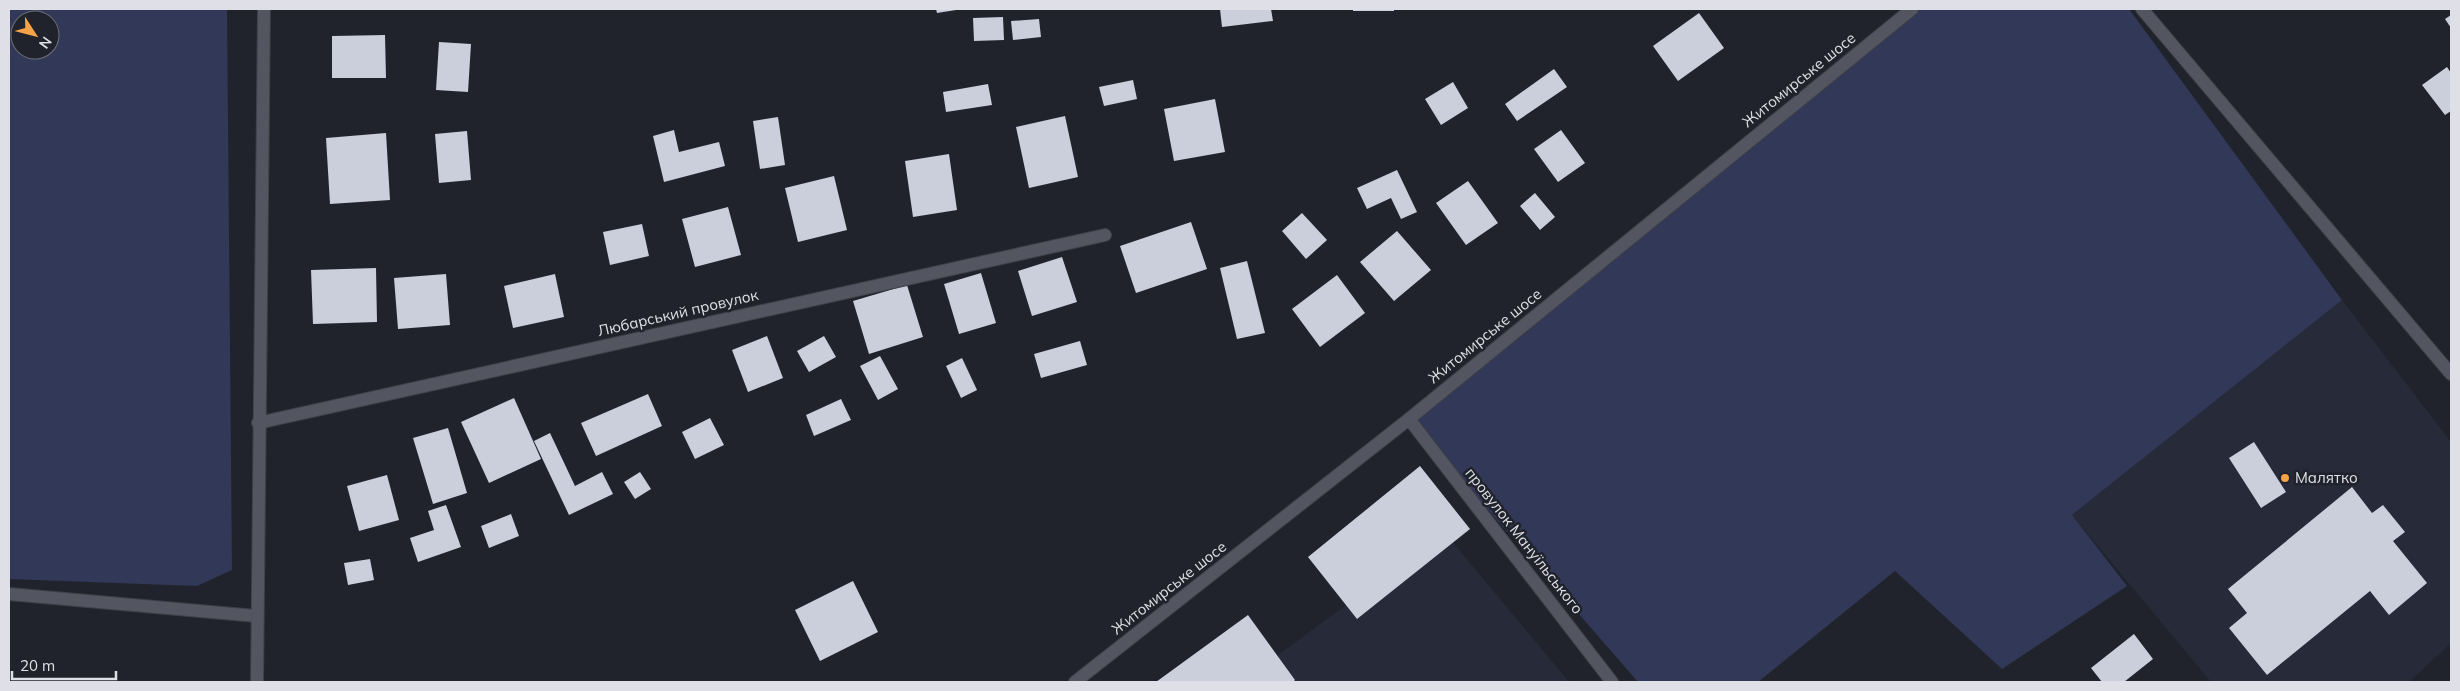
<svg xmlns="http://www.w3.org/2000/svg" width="2460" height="691" font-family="Mulish,sans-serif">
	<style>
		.built { fill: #272a39 }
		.green { fill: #323857; fill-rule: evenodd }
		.building { fill: #cbcedb }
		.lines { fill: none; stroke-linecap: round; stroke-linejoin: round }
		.service-casing { stroke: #3e3f47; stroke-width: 14 }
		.minor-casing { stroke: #3e3f47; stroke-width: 14 }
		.secondary-casing { stroke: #3e3f47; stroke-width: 14 }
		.service { stroke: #535560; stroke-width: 12 }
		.minor { stroke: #535560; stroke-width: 12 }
		.secondary { stroke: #535560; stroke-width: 12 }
		.poi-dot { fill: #f5a346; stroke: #21232c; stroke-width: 2 }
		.labels { text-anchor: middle; stroke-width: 5; stroke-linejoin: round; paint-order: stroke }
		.street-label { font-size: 15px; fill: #dfe0e7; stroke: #21232c }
		.poi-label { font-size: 15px; fill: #dfe0e7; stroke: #21232c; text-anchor: start }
	</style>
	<rect width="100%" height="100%" fill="#21232c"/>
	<path class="built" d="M2342 300 2451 442V643L2409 682H2211L2072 515Z
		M1445 533 1569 682H1241Z"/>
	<path class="green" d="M9 9H227L232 570 197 586 9 579ZM20 20H50V50H20Z
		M1912 9H2129L2342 300 2072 515 2127 586 2002 669 1895 571 1758 682H1638L1409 419Z"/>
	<path class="building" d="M936 9H956V10L937 13Z
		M1220 9H1271L1273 21 1222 27Z
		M1353 9H1394V11H1353Z
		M1699 13 1724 48 1678 81 1653 46Z
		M2451 15V28L2445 19Z
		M1003 17 1004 40 974 41 973 18Z
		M1039 19 1041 37 1013 40 1011 21Z
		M385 35 386 78H332V36Z
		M439 42 471 44 468 92 436 90Z
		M2447 67 2451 73V111L2445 115 2422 85Z
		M1554 69 1567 87 1517 121 1505 104Z
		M1133 80 1137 99 1104 106 1099 87Z
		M1453 82 1468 108 1441 125 1425 99Z
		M988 84 992 105 946 112 943 92Z
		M1215 99 1225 152 1174 161 1164 109Z
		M1065 116 1078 177 1029 188 1016 127Z
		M778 117 785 165 760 169 753 121Z
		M674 130 679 152 719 142 725 166 664 182 653 136Z
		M1561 130 1585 163 1558 182 1534 149Z
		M467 131 471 180 439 183 435 134Z
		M386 133 390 200 330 204 326 138Z
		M949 154 957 210 913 217 905 161Z
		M1397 170 1417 212 1401 219 1391 198 1367 209 1357 188Z
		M834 176 847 230 798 242 785 188Z
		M1468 181 1498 223 1466 245 1436 203Z
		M1535 193 1555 217 1540 230 1520 206Z
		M728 207 741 255 695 267 682 219Z
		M1302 213 1327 240 1306 259 1282 231Z
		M1191 222 1207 269 1136 293 1120 246Z
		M642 224 649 256 610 265 603 232Z
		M1397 231 1431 270 1394 301 1360 262Z
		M1062 257 1077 302 1032 316 1018 271Z
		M1247 261 1265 333 1237 339 1220 268Z
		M376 268 377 322 313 324 311 270Z
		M981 273 996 323 959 334 944 284Z
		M446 274 450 325 398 329 394 278Z
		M555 274 564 317 513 328 504 286Z
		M1337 275 1365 313 1320 347 1292 309Z
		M907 285 923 337 869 354 853 301Z
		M767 336 783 378 748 392 732 350Z
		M824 336 836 357 809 372 797 351Z
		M1080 341 1087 365 1041 378 1034 354Z
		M880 356 898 389 878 400 860 366Z
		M962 358 977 390 961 398 946 366Z
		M648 394 662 426 596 456 581 423Z
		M514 398 541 459 489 483 461 422Z
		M841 399 851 420 814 436 806 415Z
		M710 418 724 445 695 459 682 432Z
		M448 428 467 493 433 504 413 438Z
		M550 433 575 486 602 472 613 494 569 515 534 441Z
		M2254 442 2286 492 2261 508 2229 458Z
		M1420 466 1470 529 1357 619 1308 557Z
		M640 472 651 489 635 499 624 482Z
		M387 475 399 520 359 531 347 486Z
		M2352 487 2372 513 2383 505 2405 532 2393 541 2427 583 2389 615 2370 591 2267 675 2229 628 2247 613 2228 589Z
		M446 505 461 547 418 562 410 538 434 530 428 511Z
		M511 514 519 536 489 548 481 526Z
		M370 559 374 580 348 585 344 563Z
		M853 581 878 632 820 661 795 610Z
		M1248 615 1295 680 1293 682H1156Z
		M2134 634 2153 659 2124 682H2102L2091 668Z"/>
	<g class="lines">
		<g class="service-casing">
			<path id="service" d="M2142 9 2451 374
				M1409 419 1612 682
				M9 594 257 616"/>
		</g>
		<g class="minor-casing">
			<path id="minor" d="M258 423 1105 235"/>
		</g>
		<g class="secondary-casing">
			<path id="secondary" d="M257 682 264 9
				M1075 682 1409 419 1912 9"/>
		</g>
		<use href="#service" class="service"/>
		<use href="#minor" class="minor"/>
		<use href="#secondary" class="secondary"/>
	</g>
	<circle class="poi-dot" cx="2285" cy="478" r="5"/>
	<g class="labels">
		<g class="street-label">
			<text transform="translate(1799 80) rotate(-39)" y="5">Житомирське шосе</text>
			<text transform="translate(678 313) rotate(-13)" y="5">Любарський провулок</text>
			<text transform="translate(1485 336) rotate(-39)" y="5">Житомирське шосе</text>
			<text transform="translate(1524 541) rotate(52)" y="5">провулок Мануїльського</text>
			<text transform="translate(1169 588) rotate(-38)" y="5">Житомирське шосе</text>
		</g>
		<g class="poi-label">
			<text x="2295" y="483">Малятко</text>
		</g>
	</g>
	<rect width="2460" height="691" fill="none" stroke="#dfe0e7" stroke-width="20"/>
	<g transform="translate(35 35) rotate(126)"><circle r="24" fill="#21232c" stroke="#6d6f77"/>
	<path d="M0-4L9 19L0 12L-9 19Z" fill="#f5a346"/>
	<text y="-8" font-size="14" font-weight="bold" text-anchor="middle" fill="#dfe0e7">N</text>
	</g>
	<path d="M12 671v8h104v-8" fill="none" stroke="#dfe0e7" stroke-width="2.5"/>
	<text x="20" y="671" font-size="15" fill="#dfe0e7" stroke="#21232c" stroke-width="4" paint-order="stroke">20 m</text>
</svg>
